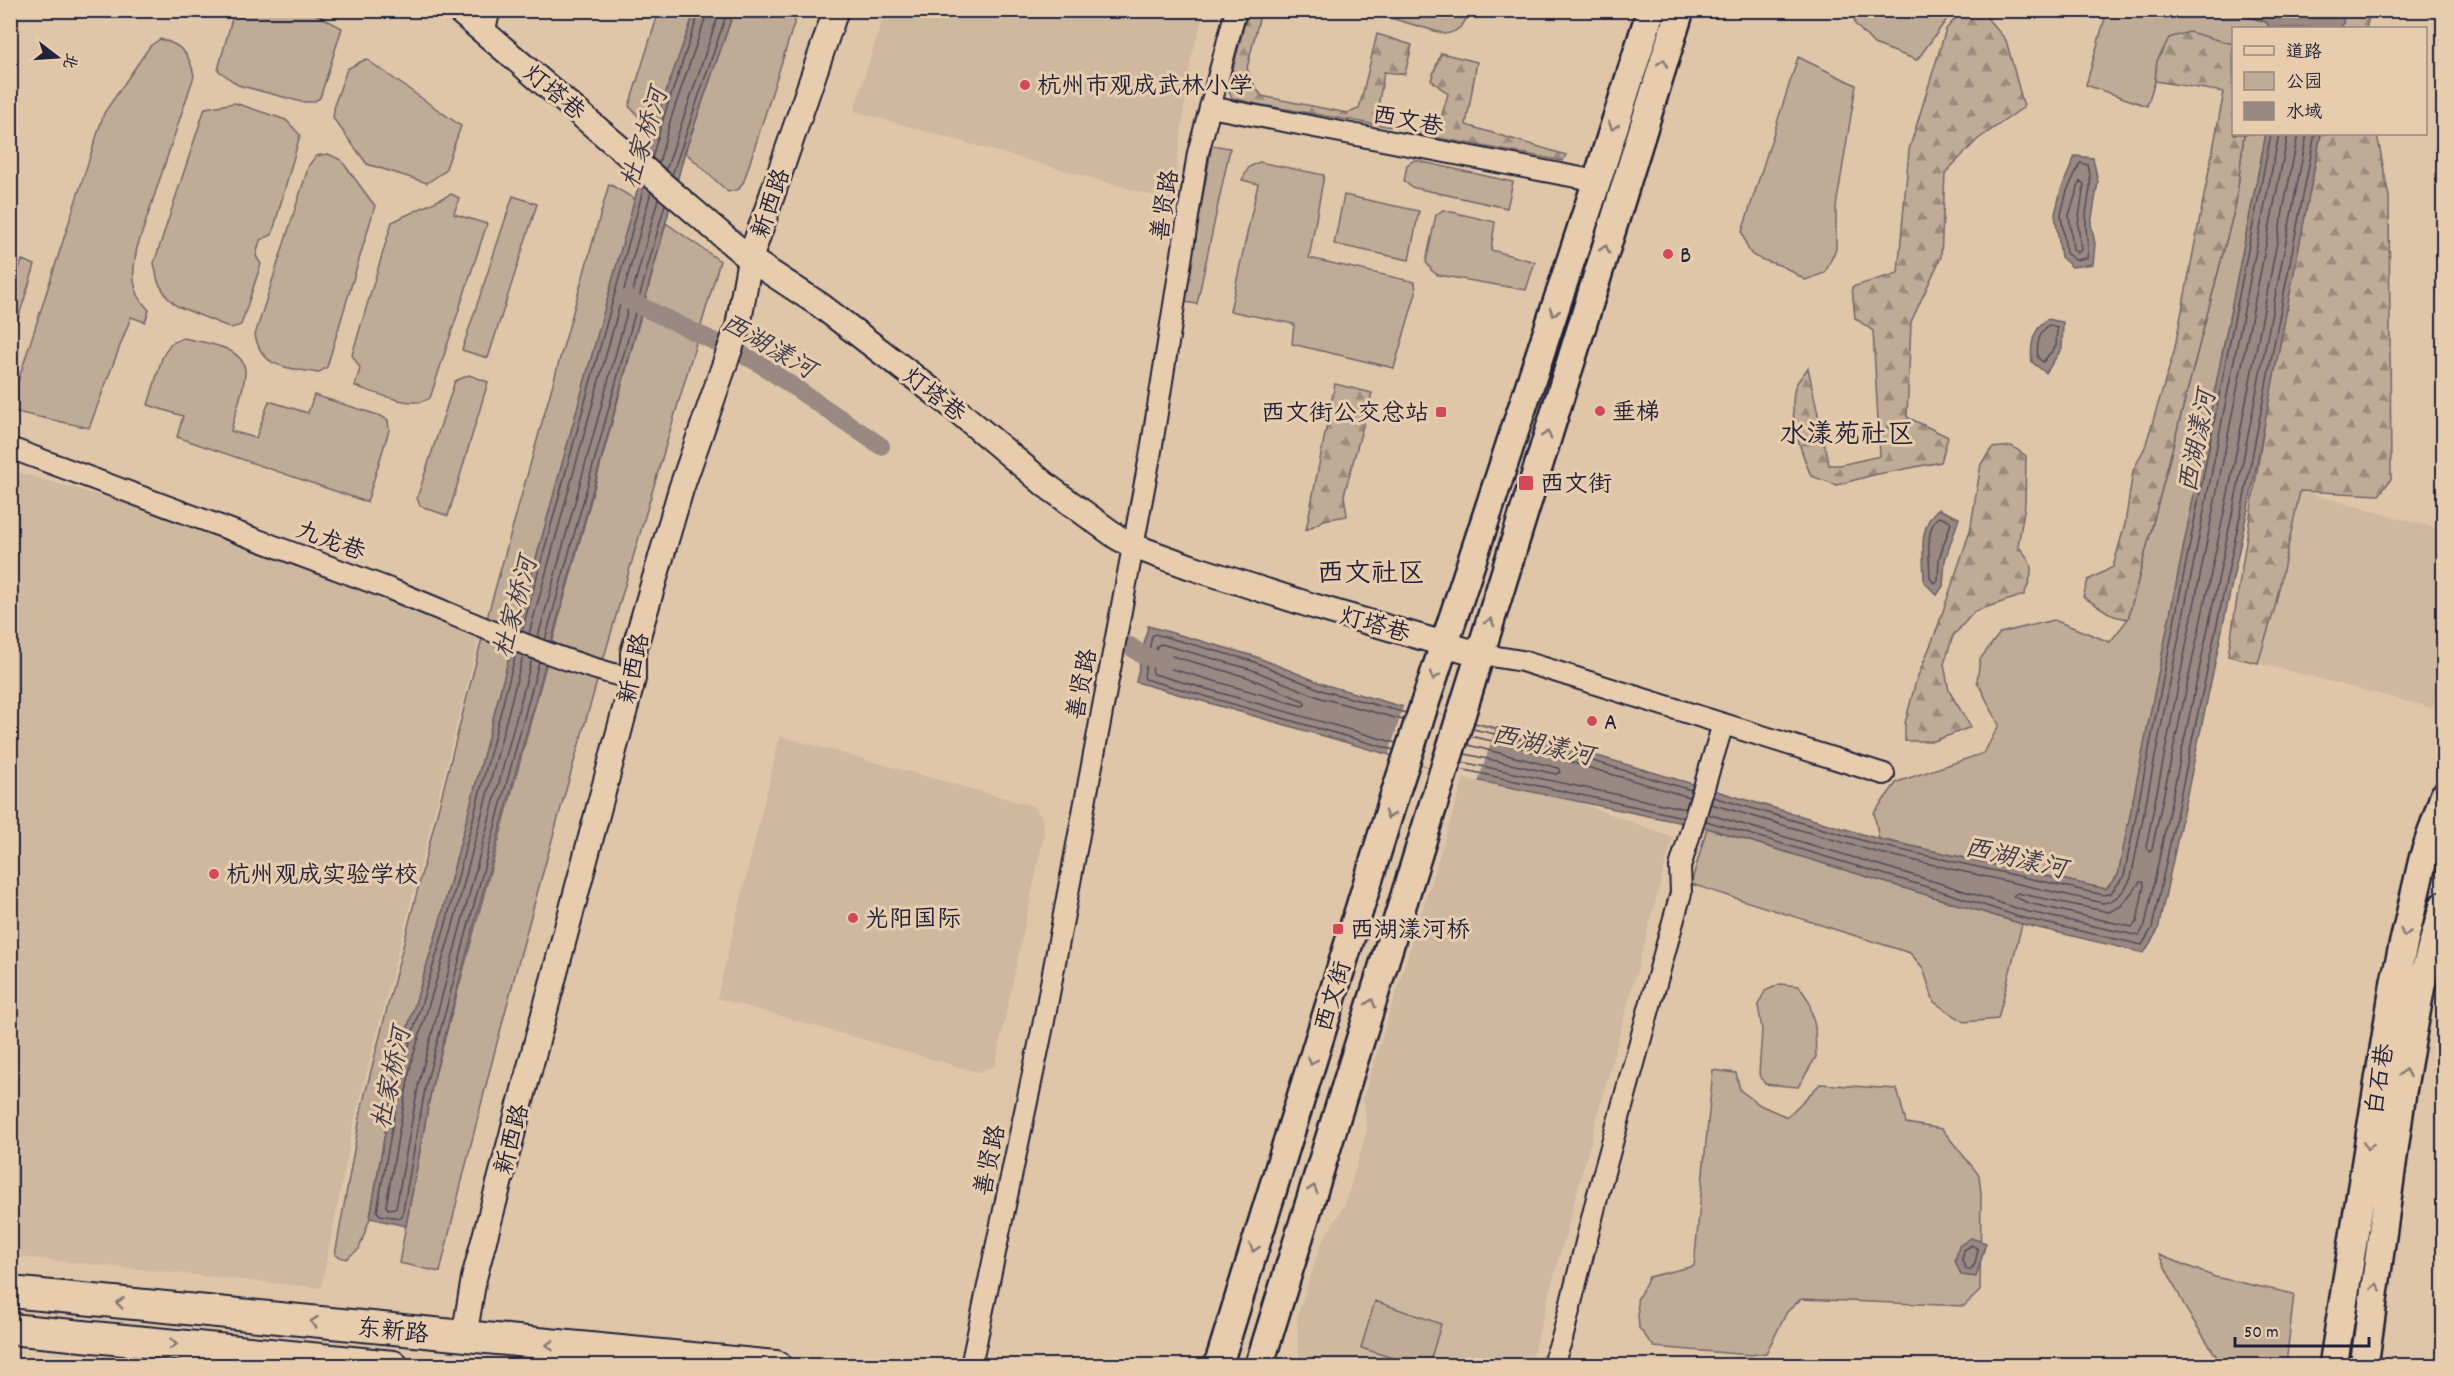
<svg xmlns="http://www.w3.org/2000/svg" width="2454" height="1376" font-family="Dekko,'LXGW WenKai TC',sans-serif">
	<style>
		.built { fill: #cfb8a0 }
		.green { fill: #c0ab97; stroke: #716669; stroke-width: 1.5 }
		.forest { fill: url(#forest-firs); stroke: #716669; stroke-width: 1.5 }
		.water { fill: #998982; stroke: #696066; stroke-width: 1.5 }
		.pier { fill: #dfc6a9 }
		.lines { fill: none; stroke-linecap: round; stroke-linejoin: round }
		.shore { stroke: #524b57; stroke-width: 1.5 }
		.canal { stroke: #998982; stroke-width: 18 }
		.minor-casing { stroke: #22223b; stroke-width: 24 }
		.tertiary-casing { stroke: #22223b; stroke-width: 28 }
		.secondary-casing { stroke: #22223b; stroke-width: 32 }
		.primary-casing { stroke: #22223b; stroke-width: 34 }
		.minor { stroke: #e7cdae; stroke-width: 20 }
		.tertiary { stroke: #e7cdae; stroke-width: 24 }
		.secondary { stroke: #e7cdae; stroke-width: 27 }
		.primary { stroke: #e7cdae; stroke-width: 30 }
		.oneway { stroke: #847874 }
		.poi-dot { fill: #d1495b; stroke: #e7cdae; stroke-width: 2 }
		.labels { text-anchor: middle; stroke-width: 6; stroke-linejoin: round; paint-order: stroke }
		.poi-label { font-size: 24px; fill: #22223b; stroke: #e7cdae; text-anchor: start }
		.street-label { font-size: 24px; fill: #22223b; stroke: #e7cdae }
		.water-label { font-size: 26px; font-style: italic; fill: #403c4d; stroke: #e7cdae }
		.quarter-label { font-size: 27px; fill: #22223b; stroke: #e7cdae }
	</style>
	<defs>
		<pattern id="forest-firs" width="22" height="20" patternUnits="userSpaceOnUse" patternTransform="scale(1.5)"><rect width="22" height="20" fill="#c0ab97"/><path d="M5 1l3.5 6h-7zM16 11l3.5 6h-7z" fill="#9c8b7c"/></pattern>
	</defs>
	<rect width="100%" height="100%" fill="#dfc6a9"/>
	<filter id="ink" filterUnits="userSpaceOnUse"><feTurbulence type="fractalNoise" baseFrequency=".0167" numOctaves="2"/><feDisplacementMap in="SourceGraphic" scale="12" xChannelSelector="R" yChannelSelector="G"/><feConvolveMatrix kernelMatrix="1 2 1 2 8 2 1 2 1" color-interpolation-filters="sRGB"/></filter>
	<g filter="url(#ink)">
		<path class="built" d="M885 11H1205L1191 59 1172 201 854 111Z
			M10 470 200 524 481 631 355 1118 321 1288 11 1256Z
			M2300 491 2443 530V678L2433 708 2258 663 2275 607Z
			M780 736 1033 806 1042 817 1044 835 995 1066 977 1072 717 998Z
			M1469 762 1673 837 1530 1365H1299L1297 1317 1321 1244 1345 1204 1367 1130 1363 1097Z"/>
		<path class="green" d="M234 11H310L342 28 320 98 313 102H302L238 85 218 70Z
			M659 11H695L653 132 629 106Z
			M734 11H798L744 181 739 189 728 192 685 152Z
			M1381 11H1471C1464 23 1460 32 1445 34L1384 16Z
			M1854 11V10L1953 11 1917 60 1874 44 1855 24Z
			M2064 11H2227L2266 22 2270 28H2234L2233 44 2204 37 2157 61 2155 81 2147 106 2086 85 2105 18Z
			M160 39C182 45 190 54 194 76L137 248C132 272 130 291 149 310L145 322 131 317 89 428 11 411V403L104 113 150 46Z
			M1798 57 1856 85 1836 207V249L1825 273 1805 280C1797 275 1788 268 1779 265 1753 256 1750 261 1742 232Z
			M366 59 461 126 445 171 427 183 367 164 333 118 335 103 347 69Z
			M235 103 286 120 300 135 272 235 260 240 256 256 261 264 241 325 231 328 177 306 167 297 158 282 154 263 205 108Z
			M2244 134H2266L2118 876 2106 889 1879 839 1874 813 1897 782 1984 753 1999 725 1977 681 1980 659 2000 633 2054 620 2110 642 2128 619 2236 203Z
			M1212 145 1230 148 1197 304 1184 302Z
			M328 154 341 160 375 206 327 367 318 373C288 367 262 370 255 335L309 165 316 156Z
			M1414 160 1513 182 1507 208 1411 187 1404 181 1407 165Z
			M1259 162 1324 175 1309 258 1415 282 1416 293 1394 368 1292 344 1294 324 1230 311 1258 184 1242 180 1249 167Z
			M609 184 635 199 511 650 439 925 398 1060 370 1218 359 1249 346 1259 335 1255 362 1106 489 611Z
			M451 194 459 198 454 214 487 224 430 398C413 410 374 392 355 386L360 368 352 355 392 222Z
			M1344 195 1419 211 1409 260 1334 244Z
			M513 196 537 204 488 358 462 350Z
			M1443 210 1495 222 1491 250 1535 262 1526 290 1438 275 1432 271 1426 262 1436 215Z
			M666 223 720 261C622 596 520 931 440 1272L399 1263 432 1086Z
			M22 260 35 265 11 341V295Z
			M183 338C201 342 244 346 245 371 246 384 234 416 231 431L256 438 269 401 308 413 314 395 381 416 388 420 389 430 367 502 177 437 183 416 148 405 162 358 170 344Z
			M469 375 488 382 448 516 420 506 417 498 455 381Z
			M1707 828 2022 924 1998 1019 1964 1022 1934 1002 1923 968 1910 953 1691 884Z
			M1780 984 1799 986 1809 1001 1815 1027 1816 1057 1798 1087 1765 1084 1759 1074 1762 1030 1758 1005 1765 991Z
			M1713 1070 1736 1073 1740 1090 1760 1105 1787 1117 1820 1084 1897 1089 1906 1123 1942 1129 1979 1175 1981 1193 1980 1291 1964 1306 1801 1299 1787 1312 1766 1353 1751 1355 1654 1347 1639 1328 1637 1300 1649 1277 1694 1266Z
			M2159 1255 2215 1277 2294 1294 2286 1365H2222L2187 1311Z
			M1375 1301 1441 1324 1429 1365H1415L1361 1348Z"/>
		<path class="forest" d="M1966 10 1981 11 2006 40 2024 107 1977 140 1945 173 1941 257 1911 322 1907 417 1948 437 1941 462 1873 475 1837 485 1811 476C1800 449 1788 416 1795 387 1797 381 1804 374 1808 368L1829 465H1840L1880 456 1873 331 1855 318 1852 287 1898 273 1909 150 1946 29 1961 12Z
			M1248 11H1261L1247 68 1255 87 1262 96 1347 113 1359 109 1377 34 1412 45 1405 74 1384 72 1377 113 1393 117 1390 127 1257 104 1232 98 1228 88Z
			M2345 11H2371L2366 28H2342Z
			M2189 32 2233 44 2234 134H2244L2236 203 2128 619 2114 616 2083 597 2088 580 2113 567 2125 524 2133 471 2145 447 2174 352 2224 92 2155 81 2157 61 2169 38Z
			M1441 53 1477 62 1466 125 1566 155 1563 161 1417 134 1418 126 1433 128 1442 115 1448 94 1431 80Z
			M2321 134H2377L2389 197 2391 479 2379 495 2300 491 2275 607 2258 663 2228 656 2269 395Z
			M1335 384 1372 393 1344 495 1347 516 1324 520 1306 530Z
			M2012 446 2026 456 2025 505 2018 546C2035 564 2034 572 2024 595L1975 611 1953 636 1944 664 1949 691 1971 727 1934 741H1905V723L1916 681 1937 629 1970 531 1981 464 1992 448Z"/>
		<path class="water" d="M695 11H734L685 152 475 921 432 1086 406 1226 370 1218 398 1060 439 925 511 650 658 114Z
			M2227 11H2345L2342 28H2270L2266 22Z
			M2266 134H2321L2251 494 2158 930 2144 953 2022 924 1707 828 1480 781 1136 682 1148 626 1254 656 1326 685 1400 706 1523 734 1879 839 2106 889 2118 875Z
			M2075 156 2093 158 2098 182 2091 224 2095 244 2093 264 2072 267 2061 257 2055 214 2061 190Z
			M2047 319 2063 322 2062 348 2046 373 2032 362C2030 344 2033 330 2047 319Z
			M1938 509 1959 518 1945 560 1943 586 1937 595 1924 582C1924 557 1917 526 1938 509Z
			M1971 1238 1986 1243 1976 1277 1961 1275 1955 1261 1959 1246Z"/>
		<path class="pier" d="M1404 704 1495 730 1478 782 1389 754Z"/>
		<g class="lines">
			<path class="shore" d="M2288 134 2146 847 2149 851 2152 849 2229 489 2298 134
				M652 158 664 116 700 10
				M659 163 671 118 708 10
				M2080 163 2088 165C2095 190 2084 203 2086 226 2086 237 2090 247 2087 258L2075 260 2066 253 2061 214 2067 191Z
				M666 170 720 10
				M672 175 728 10
				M2080 181 2084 184 2078 224 2081 250 2077 253 2073 249 2069 215Z
				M2049 325 2057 328 2056 346 2043 362 2038 358C2036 346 2039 332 2049 325Z
				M1938 517 1949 520 1951 523 1939 559 1938 581 1934 583 1930 578C1930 561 1924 530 1938 517Z
				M522 631 644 187
				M529 634 651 192
				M538 637 658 199
				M545 640 665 204
				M516 653 445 927 404 1061 377 1211 380 1215 399 1218 402 1216 426 1084 539 662
				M1168 655 1247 677 1304 701 1305 705 1302 706 1165 667 1163 664 1164 657Z
				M523 656 452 929 411 1063 386 1206 388 1209 396 1208 419 1082 532 659
				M1473 729 1521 740 1691 790
				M1470 736 1519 747 1689 797
				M1396 743 1154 674 1152 670 1157 646 1161 644 1250 669 1321 698 1403 720
				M1394 750 1145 679 1144 676 1152 636 1155 634 1252 661 1324 691 1406 713
				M1465 754 1556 774 1560 772 1558 768 1468 745
				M1462 762 1686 809
				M1460 769 1683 817
				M1713 797 1878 845 2104 895 2111 893 2124 876 2271 134
				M1711 804 1876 852 2103 903C2116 902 2126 889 2131 878L2279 134
				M1708 814 1949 886 2025 911 2139 936 2145 925 2237 491 2307 134
				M1706 821 1947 893 2023 918 2142 945 2152 928 2245 493 2315 134
				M2140 882H2143L2144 885 2137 922 2132 927 2028 903 2013 896 2017 893 2109 912 2121 906Z
				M1972 1245 1978 1249 1975 1264 1970 1270 1965 1268 1962 1260 1964 1250Z"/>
			<path class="canal" d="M626 299 757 362 881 446
				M1130 646 1142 655 1165 662"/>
			<g class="minor-casing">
				<path id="minor" d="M484 32 490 10
					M1210 107 1597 181
					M10 448C137 495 264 541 390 589 470 621 549 659 633 679
					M1479 654 1522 661 1884 774
					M971 1366 1043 1026 1151 451 1198 153 1236 10
					M1552 1366 1562 1339 1598 1194 1681 893 1680 867 1723 724"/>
			</g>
			<g class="tertiary-casing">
				<path id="tertiary" d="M458 10 750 259 820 305 947 402 1047 486 1117 537 1133 546 1191 567 1313 606 1479 654
					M464 1337 474 1278 633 679V653L681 489 738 326 750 259 836 10"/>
			</g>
			<g class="secondary-casing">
				<path id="secondary" d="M1218 1366 1394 797 1597 181 1651 10
					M1259 1366 1680 10
					M2333 1366 2395 981 2423 859 2444 796
					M2364 1366 2402 1092 2421 985 2444 905"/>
			</g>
			<g class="primary-casing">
				<path id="primary" d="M10 1292 776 1366
					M10 1329 393 1366"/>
			</g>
			<use href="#minor" class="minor"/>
			<use href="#tertiary" class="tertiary"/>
			<use href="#secondary" class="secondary"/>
			<use href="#primary" class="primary"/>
		</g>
		<defs><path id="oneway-chevron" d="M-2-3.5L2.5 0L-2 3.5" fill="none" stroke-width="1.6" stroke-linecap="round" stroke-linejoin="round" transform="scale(1.5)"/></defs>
		<g class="oneway">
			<use href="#oneway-chevron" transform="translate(1663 63) rotate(-73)"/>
			<use href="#oneway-chevron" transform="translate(1613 126) rotate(107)"/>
			<use href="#oneway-chevron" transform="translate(1605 249) rotate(-73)"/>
			<use href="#oneway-chevron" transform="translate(1554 312) rotate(108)"/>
			<use href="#oneway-chevron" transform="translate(1547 435) rotate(-73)"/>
			<use href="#oneway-chevron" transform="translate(1490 622) rotate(-73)"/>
			<use href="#oneway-chevron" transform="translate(1434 676) rotate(108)"/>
			<use href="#oneway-chevron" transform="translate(1389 815) rotate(107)"/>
			<use href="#oneway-chevron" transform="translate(2405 933) rotate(102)"/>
			<use href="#oneway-chevron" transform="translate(1371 1003) rotate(-73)"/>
			<use href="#oneway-chevron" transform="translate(1312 1061) rotate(107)"/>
			<use href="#oneway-chevron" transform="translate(2405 1073) rotate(-80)"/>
			<use href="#oneway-chevron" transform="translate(2368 1146) rotate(99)"/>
			<use href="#oneway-chevron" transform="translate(1313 1189) rotate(-73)"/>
			<use href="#oneway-chevron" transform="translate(1254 1248) rotate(107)"/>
			<use href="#oneway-chevron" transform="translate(2376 1287) rotate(-82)"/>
			<use href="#oneway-chevron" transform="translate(120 1303) rotate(-174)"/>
			<use href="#oneway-chevron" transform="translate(314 1322) rotate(-174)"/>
			<use href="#oneway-chevron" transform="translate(173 1344) rotate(5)"/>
			<use href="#oneway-chevron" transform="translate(550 1345) rotate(-175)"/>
		</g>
	</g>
	<g class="poi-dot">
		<circle cx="1025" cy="85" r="6"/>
		<circle cx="1668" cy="254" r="6"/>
		<circle cx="1600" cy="411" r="6"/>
		<rect x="1435" y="406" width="12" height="12" rx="3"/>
		<rect x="1518" y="475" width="16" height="16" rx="3"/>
		<circle cx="1592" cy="721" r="6"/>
		<circle cx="214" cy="874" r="6"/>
		<circle cx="853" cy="918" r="6"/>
		<rect x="1332" y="923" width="12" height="12" rx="3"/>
	</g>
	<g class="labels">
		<g class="poi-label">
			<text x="1037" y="93">杭州市观成武林小学</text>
			<text x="1680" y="262">B</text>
			<text x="1612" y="419">垂梯</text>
			<text x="1429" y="420" text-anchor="end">西文街公交总站</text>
			<text x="1540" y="491">西文街</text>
			<text x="1604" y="729">A</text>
			<text x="226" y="882">杭州观成实验学校</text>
			<text x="865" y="926">光阳国际</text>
			<text x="1350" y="937">西湖漾河桥</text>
		</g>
		<g class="street-label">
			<text transform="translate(555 92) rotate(40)" y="8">灯塔巷</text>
			<text transform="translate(1408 120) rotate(11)" y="8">西文巷</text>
			<text transform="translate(770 203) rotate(-71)" y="8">新西路</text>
			<text transform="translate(1164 205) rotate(-81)" y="8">善贤路</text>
			<text transform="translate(935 394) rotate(38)" y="8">灯塔巷</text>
			<text transform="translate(331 540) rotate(20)" y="8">九龙巷</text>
			<text transform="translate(1375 624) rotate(16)" y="8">灯塔巷</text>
			<text transform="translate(633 668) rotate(-78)" y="8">新西路</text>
			<text transform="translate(1081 684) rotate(-79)" y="8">善贤路</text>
			<text transform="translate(1332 996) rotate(-73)" y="8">西文街</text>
			<text transform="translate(2379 1079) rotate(-81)" y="8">白石巷</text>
			<text transform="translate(511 1139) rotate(-75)" y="8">新西路</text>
			<text transform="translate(989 1160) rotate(-78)" y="8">善贤路</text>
			<text transform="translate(393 1330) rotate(6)" y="8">东新路</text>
		</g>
		<g class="water-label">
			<text transform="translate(643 138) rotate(-73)" y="9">杜家桥河</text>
			<text transform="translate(769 345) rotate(30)" y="9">西湖漾河</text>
			<text transform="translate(2196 441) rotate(-79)" y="9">西湖漾河</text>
			<text transform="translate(514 607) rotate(-75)" y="9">杜家桥河</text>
			<text transform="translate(1543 744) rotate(13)" y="9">西湖漾河</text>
			<text transform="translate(2016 857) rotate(13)" y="9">西湖漾河</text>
			<text transform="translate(390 1078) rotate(-78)" y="9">杜家桥河</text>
		</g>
		<g class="quarter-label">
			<text x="1847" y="442">水漾苑社区</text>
			<text x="1371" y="581">西文社区</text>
		</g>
	</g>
	<rect width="2454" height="1376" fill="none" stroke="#e7cdae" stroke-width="36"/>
	<rect x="18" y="18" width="2418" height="1340" fill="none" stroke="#22223b" stroke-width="2" filter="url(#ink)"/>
	<rect x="2232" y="27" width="195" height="108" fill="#e7cdae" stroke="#988980" stroke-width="1.5"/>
	<rect x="2244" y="46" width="30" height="9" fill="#e7cdae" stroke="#988980" stroke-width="1.5"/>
	<text x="2286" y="57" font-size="18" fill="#22223b">道路</text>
	<rect x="2244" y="72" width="30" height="18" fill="#c0ab97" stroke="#988980" stroke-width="1.5"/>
	<text x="2286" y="87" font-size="18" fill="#22223b">公园</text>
	<rect x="2244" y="102" width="30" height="18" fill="#998982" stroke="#988980" stroke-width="1.5"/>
	<text x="2286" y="117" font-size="18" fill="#22223b">水域</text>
	<g transform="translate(57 57) rotate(107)" stroke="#e7cdae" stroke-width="4.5" paint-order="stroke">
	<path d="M0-4.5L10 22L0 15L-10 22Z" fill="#22223b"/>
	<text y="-9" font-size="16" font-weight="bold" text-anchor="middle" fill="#22223b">北</text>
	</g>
	<path d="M2235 1337v9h134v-9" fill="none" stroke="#22223b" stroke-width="3"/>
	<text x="2244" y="1337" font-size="18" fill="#22223b" stroke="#e7cdae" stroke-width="4.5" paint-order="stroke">50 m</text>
</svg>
